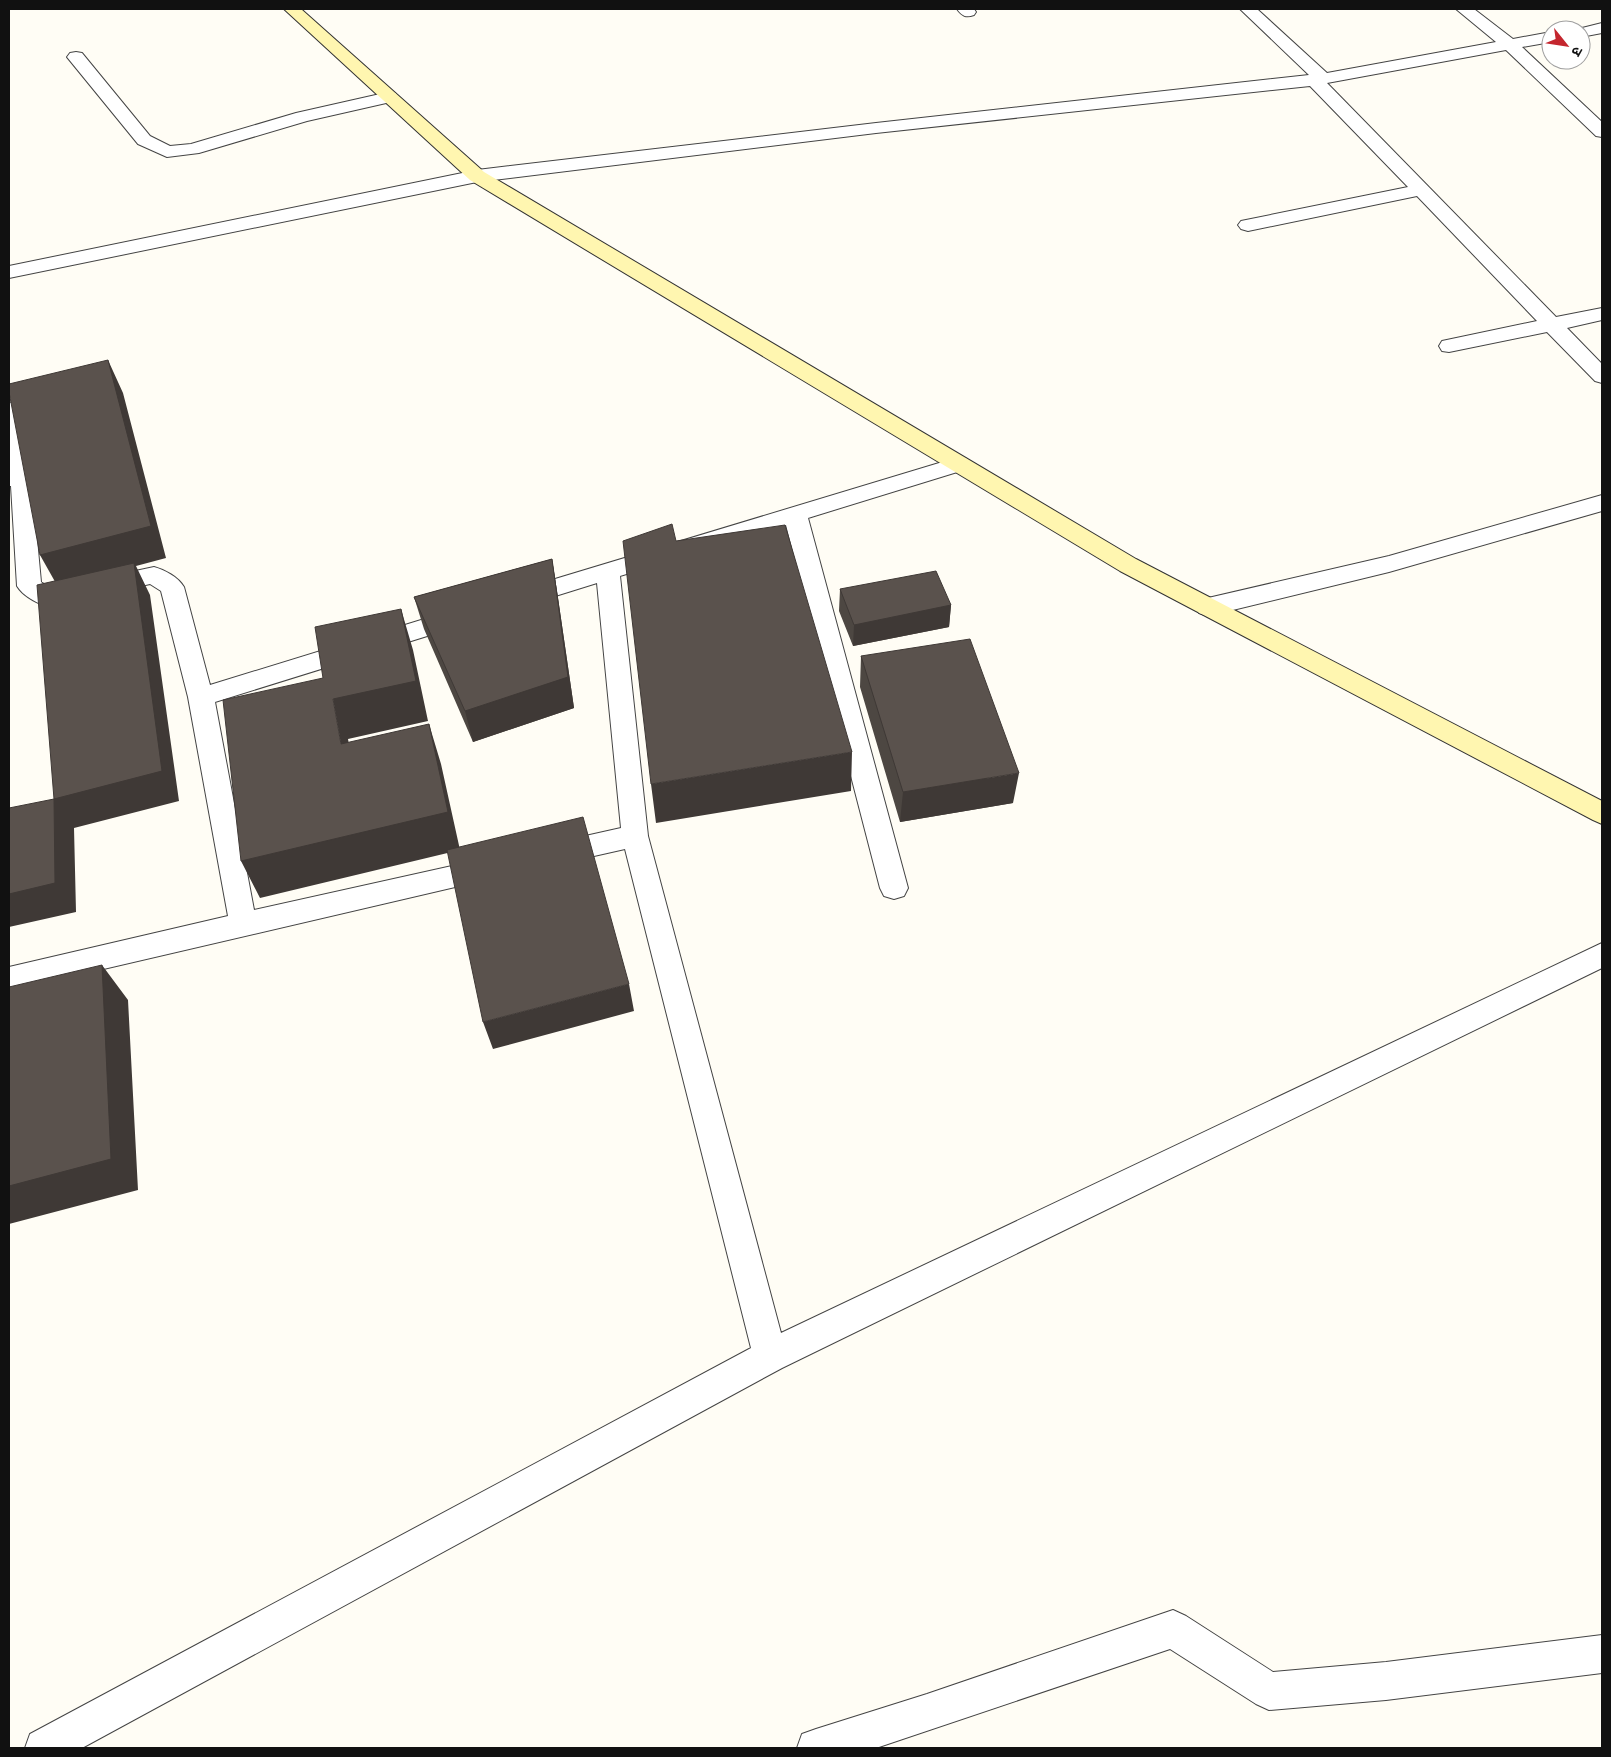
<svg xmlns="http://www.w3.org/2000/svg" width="1611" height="1757" font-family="'Playfair Display','Noto Sans Devanagari',serif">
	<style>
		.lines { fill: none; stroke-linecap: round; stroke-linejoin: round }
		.street-casing { stroke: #444; stroke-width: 2 }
		.secondary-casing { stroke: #333; stroke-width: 2 }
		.street { fill: #fff; fill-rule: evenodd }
		.secondary { fill: #fff6b0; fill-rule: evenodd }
		.wall { fill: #4d4742 }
		.shaded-wall { fill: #3f3936 }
		.building { fill: #5a524d; stroke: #3f3936 }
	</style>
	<rect width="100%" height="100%" fill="#fffdf5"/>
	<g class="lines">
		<g class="street-casing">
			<path id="street" d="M957 9H974L976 12 974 15C966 18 962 16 957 9Z
				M1240 9H1257L1327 73 1496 42 1456 9H1474L1513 39 1551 32V42L1522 47 1602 122V137L1596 136 1506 50 1327 83 1556 317 1602 308V320L1567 328 1602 364V383L1595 381 1547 332 1449 352 1442 351 1439 346 1442 341 1537 321 1417 196 1248 231 1241 229 1238 225 1241 221 1408 187 1310 86 876 133 477 182 9 278V266L477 170 876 123 1309 75Z
				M1602 23V33L1581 37V30H1574Z
				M76 52 82 53 150 136 170 146 191 144 296 113 389 92 395 93 398 97 395 101 307 121 199 153 167 157 138 144 67 57 70 53Z
				M14 402 22 404 25 409 41 582 51 589 154 567C165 570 178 577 184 587L210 685 460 608 469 611 472 617 469 623 215 702 254 910 488 858 498 861 502 869 498 877 9 991V967L228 916 188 697 161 591 150 584 48 607C37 603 23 596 17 586L11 486H9V403Z
				M959 457 967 459 970 464 967 469 808 518 908 888 904 896 894 899 884 896 880 888 786 525 620 576 648 836 781 1333 1602 943V968L782 1368 82 1748H25L30 1734 751 1348 625 849 554 865 544 862 540 854 544 846 554 843 621 828 597 583 520 607 512 604 508 598 512 592Z
				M1602 495V511L1389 572 1208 616 1199 613 1196 607 1199 601 1208 598 1389 556Z
				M1173 1610 1186 1616 1273 1672 1386 1662 1602 1635V1673L1386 1700 1269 1710 1256 1704 1170 1649 876 1748H797L802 1734 816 1729 927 1694Z"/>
		</g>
		<g class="secondary-casing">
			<path id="secondary" d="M284 9H301L484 172 1136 559 1602 801V824L1593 820 1120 571 470 180Z"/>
		</g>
		<use href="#street" class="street"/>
		<use href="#secondary" class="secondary"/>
	</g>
	<path class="wall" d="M552 559 557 591 574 708 473 742 424 629 414 597Z
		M840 589 951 605 949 627 853 646 839 611Z
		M861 656 1013 803 900 822 860 687Z"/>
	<path class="shaded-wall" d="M108 360 123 393 166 558 136 566 150 595 179 801 74 828 54 799 58 587 40 555Z
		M552 559 557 591 574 708 473 742 465 711Z
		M951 605 949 627 853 646 854 625Z
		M401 609 413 650 428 721 348 739 356 783 341 744 333 699Z
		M429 724 441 764 460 850 260 898 241 861Z
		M852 752 851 791 656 823 651 784Z
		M1019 773 1013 803 900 822 903 792Z
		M54 799 74 828 76 912 9 927V894Z
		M102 965 128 1000 138 1190 9 1224V1186Z
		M629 984 634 1011 493 1049 483 1022Z"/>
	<path class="building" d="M108 360 151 526 40 555 9 392V384Z
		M672 524 676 541 785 525 852 752 651 784 623 541Z
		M552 559 568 677 465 711 414 597Z
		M134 563 162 771 54 799 37 585Z
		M936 571 951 605 854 625 840 589Z
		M401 609 416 681 333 699 341 744 429 724 448 812 241 861 223 700 323 678 315 627Z
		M970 639 1019 773 903 792 861 656Z
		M54 799 55 883 9 894V808Z
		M583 817 629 984 483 1022 447 850Z
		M102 965 111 1159 9 1186V987Z"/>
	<rect width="1611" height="1757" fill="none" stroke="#111111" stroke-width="20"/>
	<g transform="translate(1566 45) rotate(120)"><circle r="24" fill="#ffffff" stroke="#a0a0a0"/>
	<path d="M0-4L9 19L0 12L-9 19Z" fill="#c4262e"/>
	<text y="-8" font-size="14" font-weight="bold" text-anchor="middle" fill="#111111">उ</text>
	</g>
</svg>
